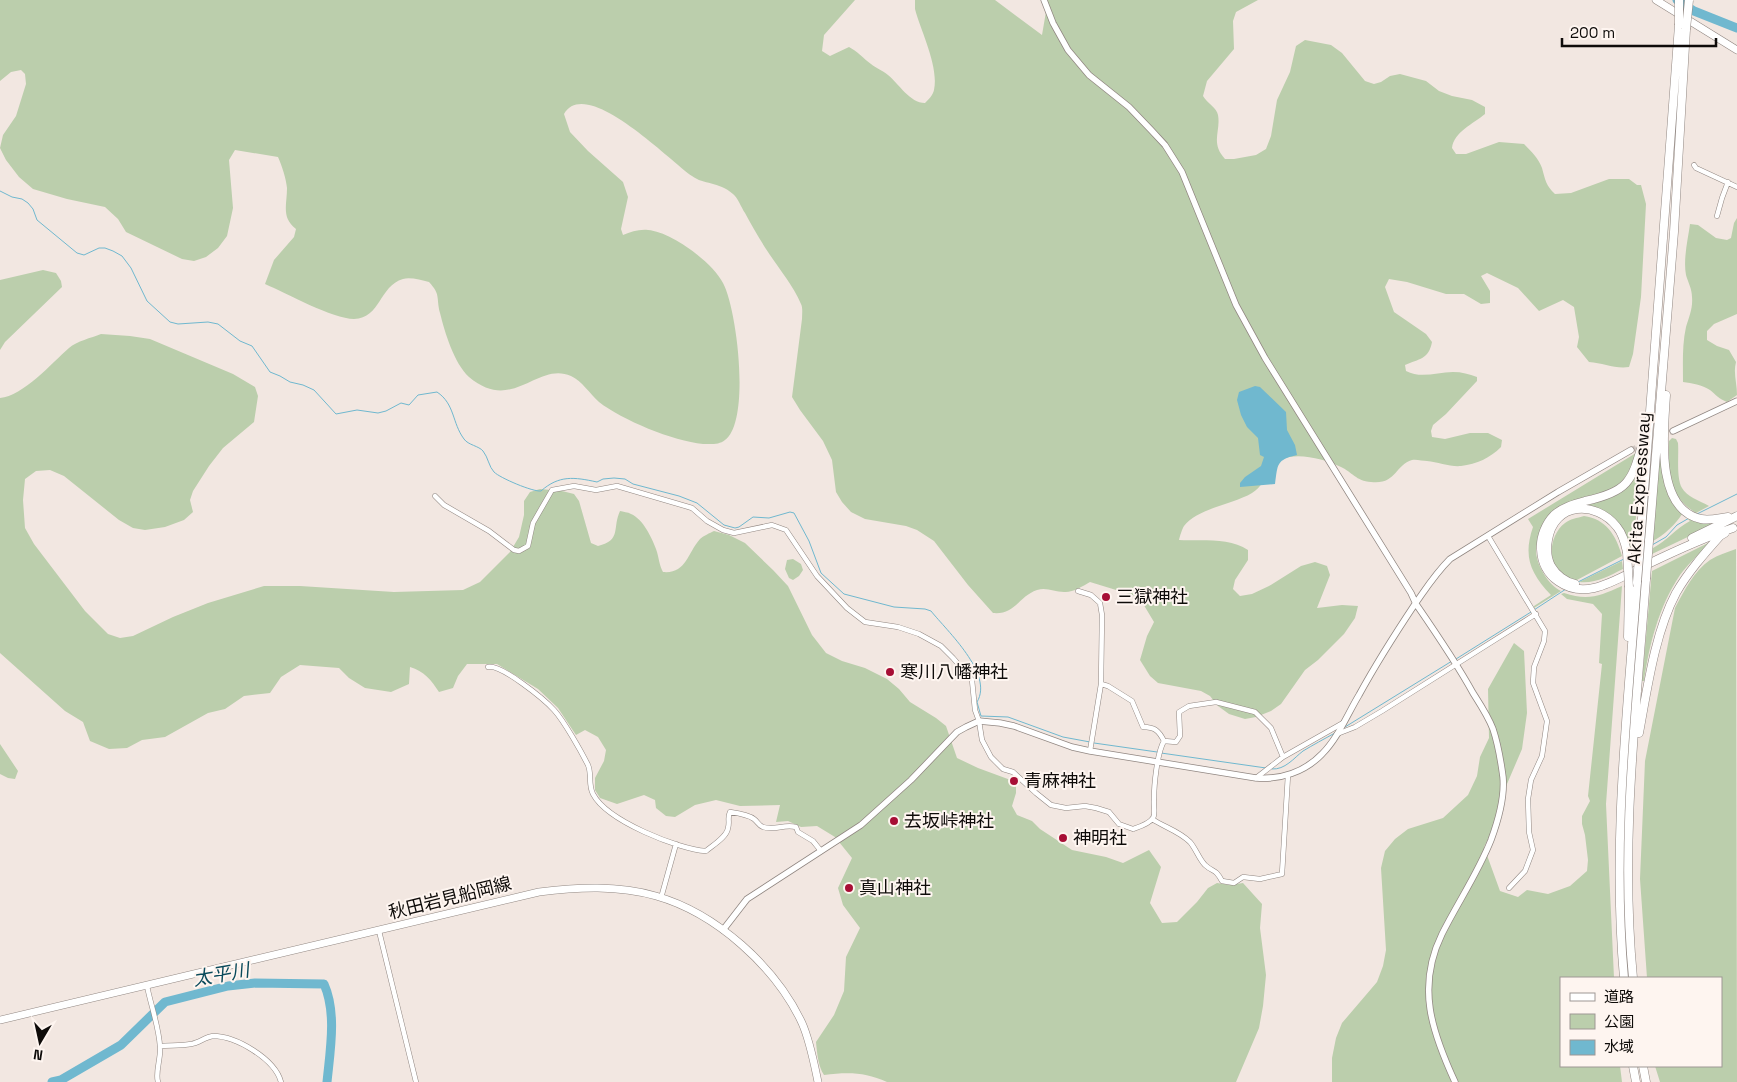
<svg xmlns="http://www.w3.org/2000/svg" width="1737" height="1082" font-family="'Space Grotesk','Noto Sans JP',sans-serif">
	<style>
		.green { fill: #bbceac }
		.water { fill: #70b8cf }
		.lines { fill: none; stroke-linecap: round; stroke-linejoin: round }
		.stream { stroke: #70b8cf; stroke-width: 1 }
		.river { stroke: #70b8cf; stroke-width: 9 }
		.tertiary-tunnel { stroke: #d0c6c1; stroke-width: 5.5; stroke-dasharray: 5.5 3; stroke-linecap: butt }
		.minor-casing { stroke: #918782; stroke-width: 5.5 }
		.tertiary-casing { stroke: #918782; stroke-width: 7 }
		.primary-casing { stroke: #918782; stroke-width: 8 }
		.motorway-casing { stroke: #918782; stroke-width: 9 }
		.minor { stroke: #fff; stroke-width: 4.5 }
		.tertiary { stroke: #fff; stroke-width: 5.5 }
		.primary { stroke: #fff; stroke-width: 7 }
		.motorway { stroke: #fff; stroke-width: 8 }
		.motorway-bridge-casing { stroke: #918782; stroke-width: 9; stroke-linecap: butt }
		.motorway-bridge { stroke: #fff; stroke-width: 8 }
		.poi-dot { fill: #a70e35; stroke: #fef5f0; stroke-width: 2 }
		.labels { text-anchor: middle; stroke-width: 4; stroke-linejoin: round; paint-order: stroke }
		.street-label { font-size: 18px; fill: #0e0b09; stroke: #fef5f0 }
		.poi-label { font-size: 18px; fill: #0e0b09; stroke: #fef5f0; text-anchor: start }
		.water-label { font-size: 19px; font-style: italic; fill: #0a4a5b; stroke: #fef5f0 }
	</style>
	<rect width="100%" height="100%" fill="#f2e7e1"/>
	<path class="green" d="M0 0H855L824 35 822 51 830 56 849 47C857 51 863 58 871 64 876 68 882 70 888 75 899 84 910 103 925 103 929 99 933 95 934 90 939 66 921 32 915 9V0H995L1042 35 1048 0H1258L1236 12 1233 21 1234 49 1207 81 1203 96C1207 103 1217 108 1218 115 1221 131 1210 143 1225 159H1234L1256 155 1266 149 1271 136 1277 100 1290 72 1296 46 1305 40 1331 45 1342 53 1365 81 1374 84 1381 82 1390 76 1400 74 1426 81 1439 91 1452 96 1472 100 1485 107V114C1473 124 1454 132 1452 148L1456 154H1466L1499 142 1524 144C1531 151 1539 159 1542 168 1545 179 1546 186 1555 194L1571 193 1609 179H1629L1637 185H1641L1646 204 1641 297 1633 354 1629 367C1615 369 1603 363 1589 362L1577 347 1579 337 1574 307 1563 300 1539 311 1518 288 1487 273 1481 276 1490 291V303L1481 304 1464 294H1446L1407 282 1389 279 1385 287 1394 312 1426 334 1432 342C1429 359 1419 359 1405 365L1406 371C1421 379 1437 372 1453 372 1462 372 1469 374 1477 377V381L1446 414 1433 425 1431 431 1432 437 1445 439 1470 433H1488L1502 440 1501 447C1490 458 1477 464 1461 466 1450 467 1438 462 1427 461 1423 461 1416 459 1412 460 1395 465 1396 485 1371 482 1356 481 1352 472 1341 467 1327 460 1305 454 1289 457 1270 461 1267 484 1252 493 1234 504 1198 508 1184 526 1182 529 1180 536 1179 540 1201 541 1229 537 1248 550V560L1235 580 1233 589 1240 596 1252 594 1269 586 1301 566 1315 562 1327 566 1330 575 1317 608 1342 605 1358 606 1355 618 1344 634 1318 660 1305 670 1281 704 1271 711 1256 717 1245 719 1229 714 1218 706 1210 696 1201 691 1158 683 1150 676 1140 660 1147 636 1154 622 1139 597 1090 582C1083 586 1072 593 1064 592 1054 592 1047 587 1037 590 1019 596 1015 615 993 613L968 585 934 541 917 530 906 526 865 519 851 512 842 502 836 492 832 460 823 441 800 410 792 397 802 319C802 314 803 308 801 304 793 285 779 269 768 252 760 240 752 226 745 213 741 207 738 198 733 194 718 181 704 185 692 176 670 161 586 75 564 114L570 132 588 151 623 182 628 197 621 229 623 235C631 232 639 229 648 230 672 232 713 263 723 283 737 309 751 421 725 440 719 445 711 444 703 444 673 441 622 420 599 402 590 394 582 381 571 376 537 361 513 414 469 377 454 363 445 333 440 313 436 297 441 295 429 282 421 280 410 277 403 279 379 286 381 318 354 319 333 319 286 293 265 284L274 260 294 237 296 229C281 217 287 205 287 188 286 178 282 166 278 157L235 150 229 160 233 208 227 236 218 248 206 257 194 261 182 259 126 232 118 219 105 207 67 199 33 189 19 177 6 160 0 148 3 135 16 116 26 84 25 74 21 70 11 72 0 81Z
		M1737 218V314L1714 324 1707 331V340L1717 346 1729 350 1736 362C1733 373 1737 383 1737 395L1727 402C1719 399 1716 395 1710 390 1702 385 1692 383 1683 382 1683 364 1682 345 1686 327 1689 317 1693 308 1692 297 1692 289 1688 282 1686 275 1683 259 1688 239 1690 224L1698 225 1716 238 1727 240 1731 238 1734 223Z
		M43 270 56 273 61 281 62 287 5 342 0 350V280Z
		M101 334 130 336 150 339 233 374 255 387 258 396 254 422 223 448 209 466 193 491 190 500 193 512 184 520 165 527 145 530 133 528 119 520 64 476 50 470 36 471 25 479 23 500 25 528 34 544 85 611 108 634 120 638 133 636 173 617 208 603 264 586H300L394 592 463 590 480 582 510 552 519 537 524 515V501L530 492 540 489 562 491 574 494 579 501 591 543 598 546C622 540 612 528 620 511 623 512 628 512 631 514 643 519 652 538 656 549 659 557 659 565 663 572 686 574 687 554 700 539 703 536 710 533 714 531L729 535 745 543 773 570 788 586 812 635 826 653 842 661 865 668 887 679 899 689 910 702 936 718 946 726 957 758 978 768 1016 782V793L1012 806 1017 815 1032 821 1040 829 1072 850 1106 857 1123 863 1149 850 1161 867 1150 903 1162 923 1177 922 1197 902 1208 888 1217 883 1230 885 1243 883 1262 904 1260 928 1266 975 1263 1006 1259 1028 1236 1082H887C865 1072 848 1072 824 1075 818 1066 817 1052 816 1042L834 1015 844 991 846 957 860 928 843 905 838 888 852 858 835 837 817 826 801 827 788 821 776 822 780 805 740 806 716 800 695 805 675 817 666 816 656 808 655 800 644 795 617 804 600 798 595 790V778L604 761 606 750 598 737 585 730 576 735 558 708 538 689 497 664H467L458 676 453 688 439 692C431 680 424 671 410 667L409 684 391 692 365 688 349 678 339 668 300 665 281 677 270 693 244 696 225 709 208 713 165 737 142 740 127 748 109 749 90 741 83 722 65 711 0 653V398C23 396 52 363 69 348 77 341 91 338 101 334Z
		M1672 438 1676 439 1678 443C1679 455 1676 477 1682 488 1686 496 1700 501 1709 506L1696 513C1667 495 1668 471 1669 441Z
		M1659 446H1661L1670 496 1704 522 1715 524 1652 554 1653 548C1667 541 1676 528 1690 521L1682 514C1677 523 1663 536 1653 541Z
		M1636 453C1633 467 1626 480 1614 488 1602 497 1586 495 1574 502 1569 505 1564 512 1560 516 1554 523 1545 530 1539 539 1529 554 1546 584 1561 591L1534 608V606L1551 595C1530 573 1523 556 1533 527L1528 519Z
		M1638 470 1640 471 1633 551H1631L1619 525 1580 506C1607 499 1622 496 1638 470Z
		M1584 516C1606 519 1616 535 1622 556L1575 581C1572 579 1567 578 1564 576 1546 564 1549 535 1565 523 1570 519 1577 518 1584 516Z
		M1708 543 1709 544C1699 554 1688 564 1680 575 1659 606 1649 645 1644 681H1642L1652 571Z
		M1736 549 1737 1082H1660L1655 1066H1721V978H1647L1640 879 1645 761 1675 608C1684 591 1694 571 1710 560 1718 555 1728 552 1736 549Z
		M793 559 801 564 803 570 799 576 793 580 789 578 785 569 787 560Z
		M1622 561 1623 569C1609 576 1595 584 1579 582Z
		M1622 586 1606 804 1614 978H1561V1066H1620L1622 1082H1332V1058L1336 1038 1342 1023 1377 982 1383 966 1386 950 1381 868 1385 851 1395 839 1408 829 1443 818 1468 795 1477 776 1480 757 1489 738 1488 689 1514 643 1524 651 1527 713 1522 749 1501 798 1493 829 1484 847 1500 891 1518 897 1527 890 1548 894 1570 886 1587 871 1588 860 1585 835 1582 824V816L1590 801 1588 796 1602 664 1599 663 1602 614 1593 604 1567 599 1561 594 1564 593C1588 601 1600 596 1622 586Z
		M0 744 18 771 15 779 8 778 0 774Z"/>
	<path class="water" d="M1255 386 1260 387 1286 412 1287 430 1295 445 1297 455C1276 460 1278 464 1275 484L1240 487V483L1245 477 1261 466 1264 457 1260 455 1258 438 1247 427 1241 415 1237 400 1239 392Z"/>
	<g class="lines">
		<path class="stream" d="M0 191 12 197 22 199 28 203 33 209 37 220 77 253 84 255 99 248H105L113 251 122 256 131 268 147 301 170 322 178 324 208 322 218 324 240 341 252 346 270 372 280 376 290 382 303 385 314 390 336 414 357 410 378 413 386 411 401 403 409 405 418 395 437 392C455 404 452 423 464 439 468 445 479 446 483 451 488 457 489 467 494 472 500 478 533 492 541 491 559 475 574 477 597 482L603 479 614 478 625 479 633 484 679 496 697 503 724 525 735 528 739 527 753 517 769 518 790 512 794 513 809 541 821 573 844 594 894 607 925 609 931 611C947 631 994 674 977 702L981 716 1008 717 1063 737 1090 742
			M1697 514 1737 494
			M1652 545 1666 537 1677 525 1691 517
			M1578 582 1624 559
			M1534 610 1566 589
			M1456 659 1531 612
			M1345 727 1452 661
			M1094 743 1157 752
			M1161 753 1266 768
			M1272 769C1285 770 1294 758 1303 751 1313 745 1324 739 1335 733"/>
		<path class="river" d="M1677 0 1694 11 1737 28
			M52 1082 61 1080 121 1045 165 1002 228 986 255 983 324 984C337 1013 330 1051 327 1082"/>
		<path class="tertiary-tunnel" d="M1631 450 1673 431"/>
		<g class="minor-casing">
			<path id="minor" d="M1694 165 1696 168 1737 187
				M1717 216 1722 198 1728 182
				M435 496 444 505 489 531 514 550 519 551 528 546 533 523 552 490 574 486 596 490 617 486 692 508 707 521 723 530 734 533 772 525 786 530 817 576 847 608 865 622 898 627 919 634 941 646 953 658 972 680 975 710 979 721 982 740 991 757 1003 769 1013 772 1036 793 1051 805 1066 808 1085 806 1096 808 1109 812 1119 824 1133 829C1139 827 1149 824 1153 818 1156 813 1153 805 1154 799 1154 785 1157 753 1164 741
				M1488 536 1545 631 1544 641 1534 667 1533 683 1547 721 1542 756 1531 780 1528 799 1529 832 1533 850 1525 871 1509 888
				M1078 591 1091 595 1100 603 1102 615 1101 684 1090 751
				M488 667C501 664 544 699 554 710 564 721 581 751 588 765 592 774 588 785 593 794 607 821 678 849 706 851 713 845 727 837 728 828 730 822 727 818 730 812 737 813 749 815 754 819 758 822 759 826 763 827 775 831 783 824 796 827L798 832 813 841 821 851
				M1101 684 1108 686 1132 701 1143 727C1155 727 1159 731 1164 741L1176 742 1180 736 1179 712 1189 706 1216 702 1255 712 1271 728 1283 757
				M1337 734 1355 727 1382 711 1536 614
				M1256 778 1283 757 1343 723
				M1152 819C1164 827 1179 831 1190 842 1196 849 1199 859 1205 865 1214 873 1215 868 1222 881L1234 883 1243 877 1260 879 1282 874 1288 775
				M661 898 676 844
				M379 931 416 1082
				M147 986C151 1006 159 1027 160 1047 161 1059 155 1072 158 1082
				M160 1046C170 1045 181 1046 191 1044 199 1043 205 1037 213 1036 236 1036 275 1059 281 1082"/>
		</g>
		<g class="tertiary-casing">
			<path id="tertiary" d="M1044 0 1053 23 1068 50 1089 75 1129 107 1152 131 1165 145 1182 172 1236 305 1265 358 1411 593 1416 604C1436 633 1456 662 1473 693 1480 704 1488 716 1493 729 1498 744 1501 762 1503 777 1505 798 1498 821 1491 840 1478 873 1458 902 1442 934 1416 987 1432 1032 1455 1082
				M1673 431 1737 401
				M723 930 747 899 861 825 911 780 957 732 966 727 979 721 1000 723 1014 726 1072 747 1090 751 1256 778C1280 780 1305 772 1322 754 1338 738 1347 715 1359 695 1376 664 1395 634 1415 604 1427 587 1435 574 1450 559L1558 492 1631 450"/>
		</g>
		<g class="primary-casing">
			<path id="primary" d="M1656 0 1737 50
				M0 1020 539 892C578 887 618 885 656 896 716 913 776 967 802 1023 810 1041 814 1063 818 1082"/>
		</g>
		<g class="motorway-casing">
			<path id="motorway" d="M1666 395C1664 430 1654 509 1701 519 1710 521 1719 518 1728 517
				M1645 435C1632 478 1633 491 1585 501 1574 504 1563 507 1554 515 1546 523 1540 537 1541 549 1542 577 1568 594 1594 588 1612 584 1629 573 1646 565 1675 551 1703 538 1733 528
				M1692 538 1737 516
				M1649 541 1674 232 1686 29
				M1640 545 1679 25
				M1575 584C1566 582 1556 575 1551 566 1547 558 1546 550 1548 540 1554 502 1596 500 1617 527 1623 534 1625 543 1627 552
				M1628 637 1629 587
				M1639 733C1647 690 1655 632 1676 593 1688 572 1704 554 1720 536L1725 533
				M1624 978C1612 846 1627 714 1637 582
				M1633 978C1620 845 1636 712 1646 579
				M1633 1066 1636 1082
				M1643 1066 1646 1082"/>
		</g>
		<use href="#minor" class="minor"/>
		<use href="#tertiary" class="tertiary"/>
		<use href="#primary" class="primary"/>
		<use href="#motorway" class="motorway"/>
		<g class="motorway-bridge-casing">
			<path id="motorway-bridge" d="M1679 25V0
				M1686 29 1689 0
				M1627 552 1629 587
				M1646 579 1649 541
				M1637 582 1640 545"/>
		</g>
		<use href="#motorway-bridge" class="motorway-bridge"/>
	</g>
	<g class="poi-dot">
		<circle cx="1106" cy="597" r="5"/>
		<circle cx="890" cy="672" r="5"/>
		<circle cx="1014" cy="781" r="5"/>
		<circle cx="894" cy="821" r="5"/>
		<circle cx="1063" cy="838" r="5"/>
		<circle cx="849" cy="888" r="5"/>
	</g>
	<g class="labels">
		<g class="street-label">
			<text transform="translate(1639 488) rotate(-86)" y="6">Akita Expressway</text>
			<text transform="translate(450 898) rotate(-14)" y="6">秋田岩見船岡線</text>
		</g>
		<g class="poi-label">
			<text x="1116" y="603">三獄神社</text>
			<text x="900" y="678">寒川八幡神社</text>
			<text x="1024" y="787">青麻神社</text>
			<text x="904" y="827">去坂峠神社</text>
			<text x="1073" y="844">神明社</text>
			<text x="859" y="894">真山神社</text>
		</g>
		<g class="water-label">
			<text transform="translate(221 974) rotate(-10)" y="7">太平川</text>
		</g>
	</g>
	<rect x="1560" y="977" width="162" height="90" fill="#fef5f0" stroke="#9e9794"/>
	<rect x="1570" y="993" width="25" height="8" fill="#ffffff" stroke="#9e9794"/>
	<text x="1604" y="1002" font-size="15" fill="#0e0b09">道路</text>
	<rect x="1570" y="1014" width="25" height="15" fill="#bbceac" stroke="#9e9794"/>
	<text x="1604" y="1027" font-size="15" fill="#0e0b09">公園</text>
	<rect x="1570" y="1040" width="25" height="15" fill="#70b8cf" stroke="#9e9794"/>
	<text x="1604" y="1052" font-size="15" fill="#0e0b09">水域</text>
	<g transform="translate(40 1042) rotate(189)" stroke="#fef5f0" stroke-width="4" paint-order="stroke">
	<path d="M0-4L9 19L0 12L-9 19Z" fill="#0e0b09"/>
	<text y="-8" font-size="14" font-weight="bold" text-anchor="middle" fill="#0e0b09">N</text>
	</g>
	<path d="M1562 38v8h154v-8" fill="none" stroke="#0e0b09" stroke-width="2.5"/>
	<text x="1570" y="38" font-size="15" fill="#0e0b09" stroke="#fef5f0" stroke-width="4" paint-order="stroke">200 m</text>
</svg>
